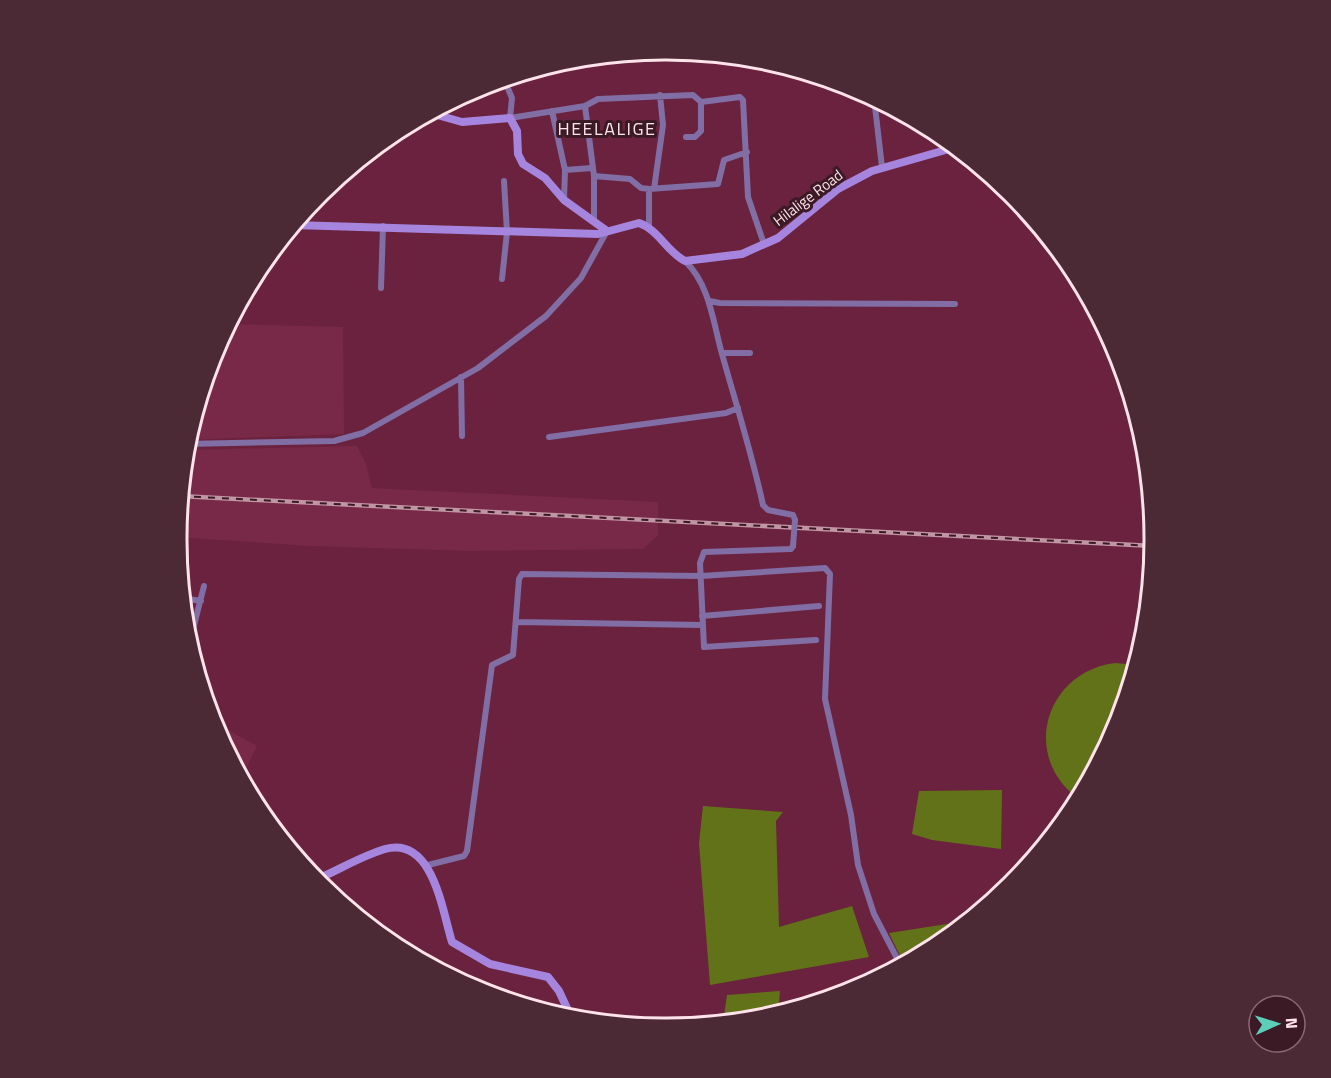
<svg xmlns="http://www.w3.org/2000/svg" width="1331" height="1078" font-family="'Titillium Web',sans-serif">
	<style>
		.built { fill: #792948 }
		.green { fill: #627218 }
		.lines { fill: none; stroke-linecap: round; stroke-linejoin: round }
		.street { stroke: #816ea5; stroke-width: 6 }
		.secondary { stroke: #a685de; stroke-width: 8 }
		.rail-casing { stroke: #c295a5; stroke-width: 4.5 }
		.rail { stroke: #3b1a26; stroke-width: 2; stroke-dasharray: 7; stroke-linecap: butt }
		.street-bridge { stroke: #816ea5; stroke-width: 6 }
		.labels { text-anchor: middle; stroke-width: 6; stroke-linejoin: round; paint-order: stroke }
		.street-label { font-size: 15px; fill: #fee3ea; stroke: #3b1a26 }
		.quarter-label { font-size: 18px; letter-spacing: 1.5px; fill: #fee3ea; stroke: #3b1a26 }
		.rim { fill: none; stroke: #fee3ea; stroke-width: 3 }
	</style>
	<rect width="100%" height="100%" fill="#6a223e"/>
	<path class="built" d="M228 324 343 327 344 434 186 440 213 351Z
		M357 446 366 464 372 488 658 502V535L643 549 471 551 310 546 176 537 185 450Z
		M212 721 257 746 241 779 213 726Z"/>
	<path class="green" d="M1115 663 1136 665 1118 727 1079 799C1020 757 1045 672 1115 663Z
		M1002 790 1001 849 932 840 912 834 919 791Z
		M703 806 783 812 776 821 779 927 852 906 869 957 710 985 699 843Z
		M966 921 937 946 904 964 889 933Z
		M780 991 778 1014 761 1019 723 1023 727 995Z"/>
	<g class="lines">
		<path class="street" d="M504 79 512 98 510 118 585 106 598 99 693 95 701 102 740 97 743 100 748 197 764 244
			M874 98 882 167
			M585 106 594 176V221
			M552 111 565 170 592 168
			M686 137H695L701 131V102
			M594 176 630 179 641 188 649 189 718 184 724 160 747 152
			M649 189V226
			M654 189 663 125 660 95
			M564 200 565 170
			M685 261C710 285 713 322 722 354 736 404 752 454 763 505L768 510 793 515 795 520
			M502 279 507 232 504 181
			M381 288 383 226
			M709 301 720 303 955 304
			M722 353H750
			M461 377 462 436
			M549 437 726 413 738 408
			M185 444 334 441 363 433 478 368 546 316 581 278 607 231
			M793 546 791 549 704 552 700 563 704 647 816 640
			M182 598 201 601
			M702 616 819 606
			M516 622 703 625
			M189 645 204 586
			M428 865 464 856 467 851 492 665 513 655 519 579 522 574 701 576 825 568 830 574 825 699 851 815 858 865 874 914 901 966"/>
		<path class="secondary" d="M430 113 462 122 510 118 517 131 518 154 523 164 545 178 564 200 607 231
			M293 225 598 234 639 223C659 230 666 251 685 261L742 254 778 238 838 189 872 171 956 147
			M312 876 322 877C342 868 364 855 385 849 433 836 442 910 452 942L490 964 548 977 559 991 572 1019"/>
		<g class="rail-casing">
			<path id="rail" d="M180 496 1154 546"/>
		</g>
		<use href="#rail" class="rail"/>
		<path class="street-bridge" d="M793 546 795 520"/>
	</g>
	<g class="labels">
		<g class="street-label">
			<text transform="translate(808 198) rotate(-37)" y="5">Hilalige Road</text>
		</g>
		<g class="quarter-label">
			<text x="607" y="135">HEELALIGE</text>
		</g>
	</g>
	<path d="M0 0H1331V1078H0ZM665 60H666A478 478 0 0 1 1144 538V540A478 478 0 0 1 666 1018H665A478 478 0 0 1 187 540V538A478 478 0 0 1 665 60Z" fill="#4b2a36" fill-rule="evenodd"/>
	<path class="rim" d="M665 60H666A478 478 0 0 1 1144 538V540A478 478 0 0 1 666 1018H665A478 478 0 0 1 187 540V538A478 478 0 0 1 665 60Z"/>
	<g transform="translate(1277 1024) rotate(87)"><circle r="28" fill="#3b1a26" stroke="#896a74" stroke-width="1.5"/>
	<path d="M0-4.5L10 22L0 15L-10 22Z" fill="#5dceb9"/>
	<text y="-9" font-size="16" font-weight="bold" text-anchor="middle" fill="#fee3ea">N</text>
	</g>
</svg>
